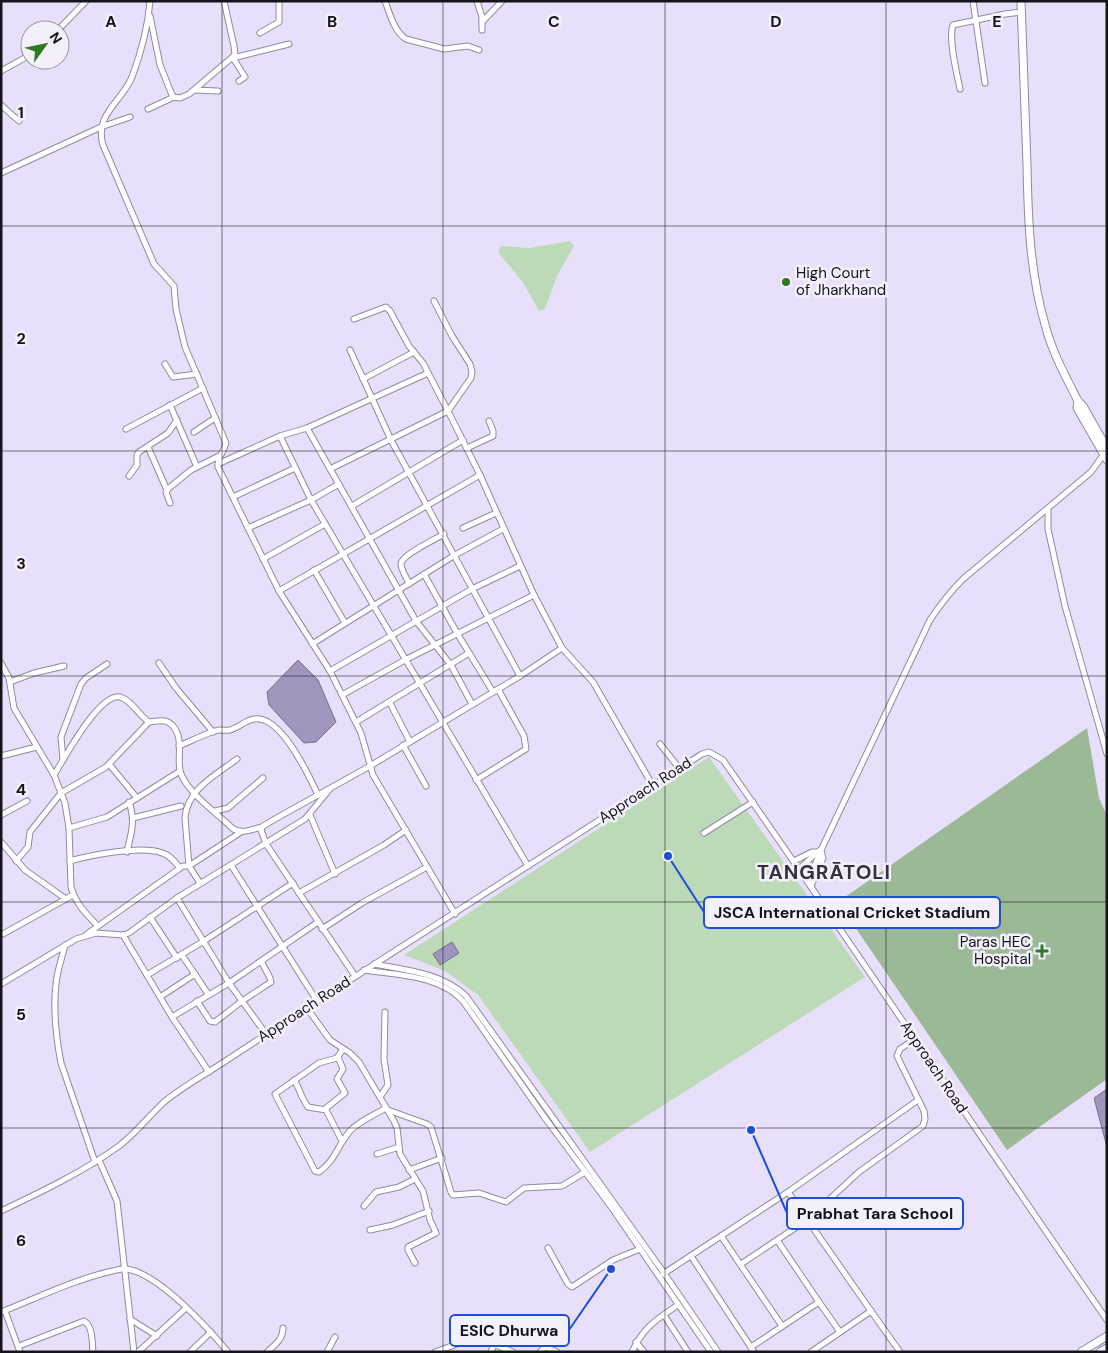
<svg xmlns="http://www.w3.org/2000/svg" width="1108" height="1353" font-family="'DM Sans',sans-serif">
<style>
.green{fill:#bddab8}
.forest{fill:#9bb996}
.water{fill:#a295bd;stroke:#786e8c}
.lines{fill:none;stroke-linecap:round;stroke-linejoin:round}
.street-casing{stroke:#9189a1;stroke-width:7}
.secondary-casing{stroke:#9189a1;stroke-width:9}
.street{stroke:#fff;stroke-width:5}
.secondary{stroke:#fff;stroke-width:7}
.grid{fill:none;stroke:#15131b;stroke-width:1;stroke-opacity:0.55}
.poi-dot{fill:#2c7a22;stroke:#f4f0fb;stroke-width:2}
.labels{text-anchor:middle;stroke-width:5;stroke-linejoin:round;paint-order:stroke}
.poi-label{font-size:15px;fill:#15131b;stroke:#f4f0fb;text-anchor:start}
.street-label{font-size:15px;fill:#15131b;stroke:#f4f0fb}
.district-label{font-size:20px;font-weight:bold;letter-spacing:1px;fill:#373044;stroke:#f4f0fb}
.grid-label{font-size:16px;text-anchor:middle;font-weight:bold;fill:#15131b;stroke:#f4f0fb;stroke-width:5;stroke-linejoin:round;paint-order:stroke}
.leader{fill:none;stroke:#1d4ed8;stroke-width:2}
.callout-dot{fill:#1d4ed8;stroke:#f4f0fb;stroke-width:2}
.callout{fill:#f4f0fb;stroke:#1d4ed8;stroke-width:2}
.callout-label{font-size:16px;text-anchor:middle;font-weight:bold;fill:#15131b}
</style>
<rect width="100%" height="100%" fill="#e8e0fa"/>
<!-- green -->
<g class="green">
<path d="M570,241L574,246L557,276L545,309L539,311L522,281L498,252L501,246L529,248Z"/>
<path d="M709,757L865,977L590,1152L478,995L445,971L404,955Z"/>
</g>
<!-- forest -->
<path class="forest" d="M1087,728L1099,798L1107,816V1079L1007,1150L838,902Z"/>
<!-- water -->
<g class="water">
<path d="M298,660L318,680L336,722L316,742L304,743L269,705L267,692Z"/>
<path d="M452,942L459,953L440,965L433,954Z"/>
<path d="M1107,1089V1147L1094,1098Z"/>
</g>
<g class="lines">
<!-- street casing -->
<g class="street-casing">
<g id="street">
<path d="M150,1C148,26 141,53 132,77C122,102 94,114 103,145L154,264L174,286L176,309L185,347L226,443C224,452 217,457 218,467L279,591L330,671L361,733L373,775L455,914"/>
<path d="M385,1C390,14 394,31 406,39L444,49L468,46L479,50"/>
<path d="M477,1L482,17V30"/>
<path d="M973,1L985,83"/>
<path d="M150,16L160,65L172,95L174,97L180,98L189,94L235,55L234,46L224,1"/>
<path d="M482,22L502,1"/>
<path d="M58,30L86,1"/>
<path d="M260,33L279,22V1"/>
<path d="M1,71L30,55"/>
<path d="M239,81L245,77L233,58L289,44"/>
<path d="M960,89C957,74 948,39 953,25L1005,14L1021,12"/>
<path d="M194,90L218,91"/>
<path d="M1,105L19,121"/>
<path d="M148,109L174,97"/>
<path d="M1,173L101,127L130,117"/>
<path d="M354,319L386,307L390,311L409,346L423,363L448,411L480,475L534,595L562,648L593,682L653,786"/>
<path d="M350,350L391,440L520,676"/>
<path d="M165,364L173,377L197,374"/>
<path d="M363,379L414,352"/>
<path d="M170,405L197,467"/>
<path d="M307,428L416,621L451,665L472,704"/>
<path d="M126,429L203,388"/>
<path d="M194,432L215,418"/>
<path d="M280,436L311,500L528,866"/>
<path d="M148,447L167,490"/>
<path d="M467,448L493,436V431L489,421"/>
<path d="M218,464L280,436L307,428L428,373"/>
<path d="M330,469L448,411L471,378L472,372L470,364L452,336L434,301"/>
<path d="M129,476L137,465V455L139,452L168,433L177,420"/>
<path d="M233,497L295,468"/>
<path d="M170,503L166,492L169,488L191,470L219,456"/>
<path d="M352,506L463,440"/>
<path d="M1048,510V529L1065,606L1107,754"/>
<path d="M248,528L311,500L339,484"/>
<path d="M463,528L496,513"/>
<path d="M263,559L325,524"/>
<path d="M314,570L345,623"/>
<path d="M424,574L457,633L493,692"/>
<path d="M409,584C407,578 401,570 401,564C401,555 436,539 444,534"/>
<path d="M279,591L480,475"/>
<path d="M312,644L455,555L503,529"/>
<path d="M1,663L9,678L14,708L54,775L65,803L69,828L71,887C76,904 86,914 98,926"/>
<path d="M159,663L176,688L213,732"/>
<path d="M330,671L472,589L520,566"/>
<path d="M10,682L34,673L64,666"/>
<path d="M342,695L405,660L534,595"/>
<path d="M390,703L410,742"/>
<path d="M356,722L469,653"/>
<path d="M660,744L679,768"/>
<path d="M403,745L426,786"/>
<path d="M179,746C191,741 202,735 215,731C220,729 225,731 230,730C238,728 246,720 254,719C281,714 309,776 318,795"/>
<path d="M1,756L37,747"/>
<path d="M63,760L61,737L81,684L86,678L107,664"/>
<path d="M109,764L137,798"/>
<path d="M54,775C64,759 99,693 120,697C133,701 138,715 149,722C158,721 166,718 173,726C184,739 177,757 180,771C186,792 217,813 232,828C241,835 252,829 262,827"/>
<path d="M476,780L526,749L524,736L498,689"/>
<path d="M215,811L228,808L263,778"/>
<path d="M1,815L27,801"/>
<path d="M310,815L335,874"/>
<path d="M133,818L181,806"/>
<path d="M69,828L107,817L180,771"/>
<path d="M704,833L753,802"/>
<path d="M1,842L25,870L66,899"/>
<path d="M127,852C131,833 136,822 129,802"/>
<path d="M16,861L28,847L30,832L61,793L106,767L149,722"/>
<path d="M70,861C91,855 142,845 162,853C170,855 175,862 180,868"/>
<path d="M794,861L812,852H818"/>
<path d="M231,865L317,1001"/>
<path d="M189,866L185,818C187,789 216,775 237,759"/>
<path d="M189,866L241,832"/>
<path d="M799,869L820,850"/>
<path d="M808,882L822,848L930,620C940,605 950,592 963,579L1091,472L1104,454"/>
<path d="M811,886L823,858L821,851"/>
<path d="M299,893L384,845L406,830"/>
<path d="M177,898L229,983L266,1034"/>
<path d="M150,917L177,958"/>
<path d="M322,929L362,903L427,867"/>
<path d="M3,934L73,895"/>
<path d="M87,934L183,866H189L200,883"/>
<path d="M123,935L172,1017L209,1072"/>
<path d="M65,945C62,958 57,971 56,984C53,1010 56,1037 61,1063L95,1162"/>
<path d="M182,955L208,994"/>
<path d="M374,964C406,970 442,973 466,996L664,1273L718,1352"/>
<path d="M364,970C397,975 439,975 463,1001L545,1118L612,1208L711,1352"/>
<path d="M147,975L204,941L293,883"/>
<path d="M355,976L266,844L261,830L263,826L275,819L370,766L520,676L562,648"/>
<path d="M1,984L76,939L96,933L123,935L129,933L177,898L305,819L329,790"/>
<path d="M160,997L195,974"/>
<path d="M197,1001L210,1021L215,1022L242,1001L271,982L270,978L261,961"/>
<path d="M307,1008L330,1040L350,1053L359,1062L394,1121L397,1128L400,1154L423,1191L430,1220L436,1233L408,1247V1250L415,1263"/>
<path d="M172,1017L229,983L318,922"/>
<path d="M343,1049L337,1058L319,1063L275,1094L315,1171L319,1172C336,1160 337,1146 350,1131C359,1121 374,1115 386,1108"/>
<path d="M294,1080C300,1089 301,1098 308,1107L326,1110L342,1141"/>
<path d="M380,1097L388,1085L384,1059L385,1012"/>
<path d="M325,1109L345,1093L337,1079L343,1069L338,1057"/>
<path d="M388,1110L427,1124L431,1127L451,1192L453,1195L479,1193L506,1202L524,1188L562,1186L585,1172"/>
<path d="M377,1154L399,1147"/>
<path d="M99,1160L117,1201L134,1352"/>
<path d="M409,1170L442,1158"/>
<path d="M788,1192L918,1100"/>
<path d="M364,1206L376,1192L399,1187L415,1179"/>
<path d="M1,1211C41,1192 83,1172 119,1146C136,1133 149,1116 164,1102C182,1087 204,1075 224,1062C382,958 543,857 702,754L709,752L723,760C853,945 978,1134 1107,1320"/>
<path d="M370,1230L393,1225L429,1211"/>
<path d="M721,1236L782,1326"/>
<path d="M777,1240L819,1302"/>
<path d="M548,1248L568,1284L572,1287L613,1260L640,1249"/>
<path d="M691,1256L754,1352"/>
<path d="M741,1264L807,1220L859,1172L923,1126L925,1119L924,1111L897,1056L900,1049L915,1039"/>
<path d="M663,1274L788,1192L871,1311L811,1352"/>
<path d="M5,1311L20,1352"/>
<path d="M871,1311L900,1352"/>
<path d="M1,1312C37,1298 71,1281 108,1272C114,1271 121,1268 127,1269C159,1274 207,1327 228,1352"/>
<path d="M664,1315L688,1352"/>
<path d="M130,1319L157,1336"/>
<path d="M636,1342L644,1352"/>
<path d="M19,1346L84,1321C93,1326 92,1342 93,1352"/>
<path d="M751,1347L819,1302L840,1332"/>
<path d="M138,1352L186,1308"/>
<path d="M190,1352L211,1332"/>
<path d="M267,1352C275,1345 283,1339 283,1328"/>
<path d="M327,1352L335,1337"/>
<path d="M435,1352L476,1337L513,1352"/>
<path d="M491,1352L494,1344"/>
<path d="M540,1352L545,1347L557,1352"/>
<path d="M632,1352C644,1326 656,1320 678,1305"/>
</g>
</g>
<!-- secondary casing -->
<g class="secondary-casing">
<g id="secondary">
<path d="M1021,1C1023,56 1025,111 1027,165C1028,220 1030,275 1046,328C1053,354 1066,377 1078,401L1083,406L1107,448"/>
<path d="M1078,401L1077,408L1107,460"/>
<path d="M1081,1352L1107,1336"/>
<path d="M1100,1352L1107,1348"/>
</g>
</g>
<!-- street -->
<use href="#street" class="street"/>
<!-- secondary -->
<use href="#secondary" class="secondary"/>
</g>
<!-- grid -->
<path class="grid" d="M222,1V1352M443,1V1352M665,1V1352M886,1V1352M1,226H1107M1,451H1107M1,676H1107M1,902H1107M1,1128H1107"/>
<!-- markers -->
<g class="poi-dot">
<circle cx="786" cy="282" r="5"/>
<path d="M1039.5 943.5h5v5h5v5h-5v5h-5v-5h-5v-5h5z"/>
</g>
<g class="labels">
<!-- poi labels -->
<g class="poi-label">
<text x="796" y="278">High Court<tspan x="796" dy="17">of Jharkhand</tspan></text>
<text x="1031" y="947" text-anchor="end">Paras HEC<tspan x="1031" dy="17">Hospital</tspan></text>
</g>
<!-- street labels -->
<g class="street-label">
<text transform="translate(645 790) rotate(-33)" y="5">Approach Road</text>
<text transform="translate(304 1009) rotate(-33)" y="5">Approach Road</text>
<text transform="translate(934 1067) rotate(56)" y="5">Approach Road</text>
</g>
<!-- district labels -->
<g class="district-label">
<text x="824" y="879">TANGRĀTOLI</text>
</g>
</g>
<g class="grid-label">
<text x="111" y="27">A</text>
<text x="332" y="27">B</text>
<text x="554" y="27">C</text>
<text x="776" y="27">D</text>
<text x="997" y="27">E</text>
<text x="21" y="118">1</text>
<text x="21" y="344">2</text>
<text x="21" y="569">3</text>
<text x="21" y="795">4</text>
<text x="21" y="1020">5</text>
<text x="21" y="1246">6</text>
</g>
<!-- callouts -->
<path class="leader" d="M668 856L704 912M751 1130L787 1213M611 1269L569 1330"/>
<g class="callout-dot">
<circle cx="668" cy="856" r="5"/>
<circle cx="751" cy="1130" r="5"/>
<circle cx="611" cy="1269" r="5"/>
</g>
<g class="callout">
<rect x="704" y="897" width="296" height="31" rx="5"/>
<rect x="787" y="1198" width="176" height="31" rx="5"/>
<rect x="450" y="1315" width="119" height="31" rx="5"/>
</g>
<g class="callout-label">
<text x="852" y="918">JSCA International Cricket Stadium</text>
<text x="875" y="1219">Prabhat Tara School</text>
<text x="509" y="1336">ESIC Dhurwa</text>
</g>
<!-- border -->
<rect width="1108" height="1353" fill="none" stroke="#15131b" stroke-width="5"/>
<!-- north arrow -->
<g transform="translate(45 45) rotate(57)"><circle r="24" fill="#f4f0fb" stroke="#9b98a1"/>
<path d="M0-4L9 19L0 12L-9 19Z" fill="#2c7a22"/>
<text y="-8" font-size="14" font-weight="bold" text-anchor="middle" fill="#15131b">N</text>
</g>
</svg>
